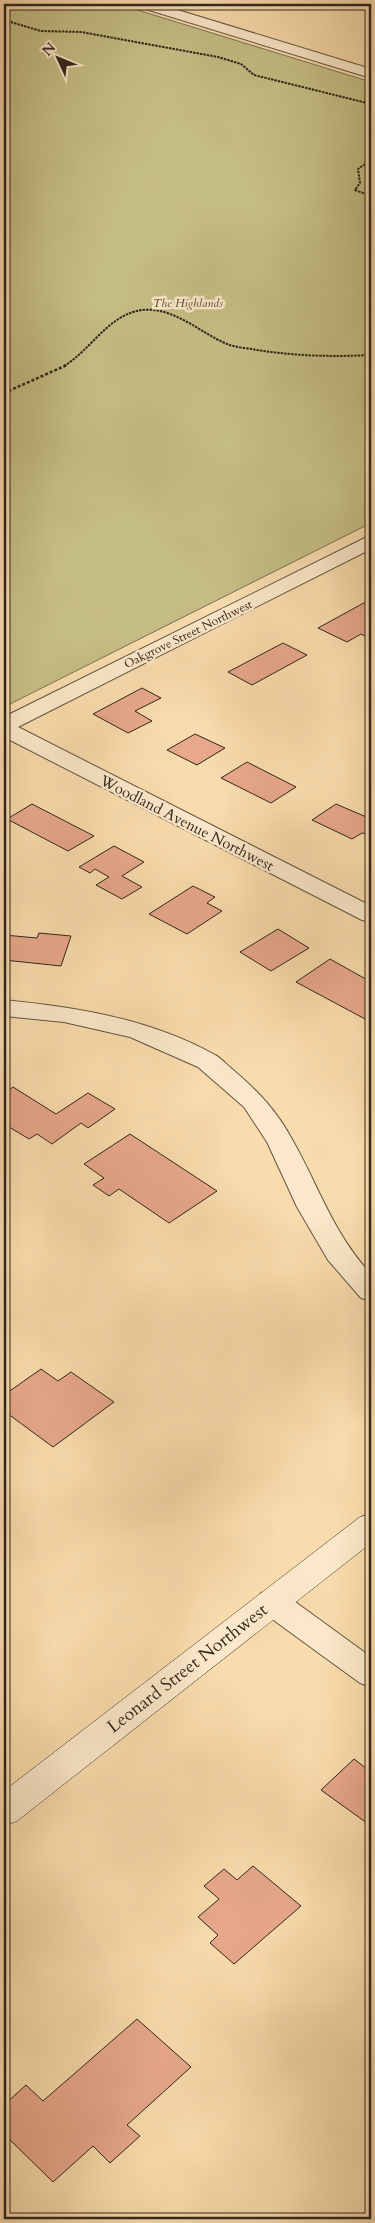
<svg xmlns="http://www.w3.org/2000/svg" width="375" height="2223" font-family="Cardo,serif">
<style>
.green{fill:#c5be85;stroke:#7a7250}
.building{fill:#e8a88c;stroke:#30261b}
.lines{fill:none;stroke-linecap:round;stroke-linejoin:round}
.minor-casing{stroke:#625440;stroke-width:2}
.secondary-casing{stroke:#30261b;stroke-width:1}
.path-far1{stroke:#30261b;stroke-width:2;stroke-dasharray:2.5 1;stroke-linecap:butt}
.path{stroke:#30261b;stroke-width:2.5;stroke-dasharray:3 2;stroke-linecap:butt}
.minor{fill:#fbe8ca;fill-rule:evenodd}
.secondary{fill:#fbe8ca;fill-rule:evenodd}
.labels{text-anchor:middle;stroke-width:5;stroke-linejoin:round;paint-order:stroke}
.far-park-label{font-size:12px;font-style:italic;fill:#554c36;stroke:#fbe8ca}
.far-street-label{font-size:12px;fill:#30261b;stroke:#fbe8ca}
.street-label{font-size:15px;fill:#30261b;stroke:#fbe8ca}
.near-street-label{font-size:18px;fill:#30261b;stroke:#fbe8ca}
</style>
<rect width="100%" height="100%" fill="#f9dcad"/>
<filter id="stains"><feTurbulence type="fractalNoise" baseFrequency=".004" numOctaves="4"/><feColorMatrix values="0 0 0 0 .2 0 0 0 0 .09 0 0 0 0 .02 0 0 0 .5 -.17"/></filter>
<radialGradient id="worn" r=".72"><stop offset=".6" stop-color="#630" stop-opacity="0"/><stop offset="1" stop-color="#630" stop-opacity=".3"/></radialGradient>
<!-- green -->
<path class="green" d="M4,4H118L371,82V523L4,707Z"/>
<!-- building -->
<g class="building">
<path d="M371,599V639L361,634L347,642L318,628Z"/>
<path d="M283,643L307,655L252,685L228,672Z"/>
<path d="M142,688L161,698L135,711L152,721L128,733L93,714Z"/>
<path d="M195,734L225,748L197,765L167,750Z"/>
<path d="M247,762L296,787L271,803L221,778Z"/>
<path d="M32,804L94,836L68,851L7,819Z"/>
<path d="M336,804L371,819V835L362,833L352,839L312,820Z"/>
<path d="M114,846L144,862L122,876L142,887L122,899L96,885L109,877L95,869L90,873L79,867Z"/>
<path d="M193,886L215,897L207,903L222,911L187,934L149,914Z"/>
<path d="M278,929L309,948L271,971L240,952Z"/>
<path d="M39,933L71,936L61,966L4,960V935L37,938Z"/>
<path d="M330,959L371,982V1014L365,1019L296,982Z"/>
<path d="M13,1087L56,1114L88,1093L115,1109L88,1128L81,1123L52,1144L37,1134L29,1139L4,1124V1094Z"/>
<path d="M130,1134L217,1191L169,1223L119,1189L109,1196L93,1185L104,1178L84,1164Z"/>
<path d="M41,1369L58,1381L71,1372L114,1402L53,1447L4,1411V1395Z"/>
<path d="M354,1759L371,1772V1826L321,1790Z"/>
<path d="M253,1866L301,1906L234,1964L210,1943L218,1935L198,1917L219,1899L204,1886L224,1869L237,1880Z"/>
<path d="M137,2019L191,2067L127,2125L140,2136L110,2163L93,2146L53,2182L4,2134V2105L26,2085L43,2101Z"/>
</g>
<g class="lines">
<!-- minor casing -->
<g class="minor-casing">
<g id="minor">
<path d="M137,4H158L371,69V78L139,7Z"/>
<path d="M371,535V549L18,727L371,906V922L362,920L4,737V717Z"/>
<path d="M4,1000C76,1007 151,1019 215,1055C221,1058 227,1065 232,1069C258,1091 277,1111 293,1141C319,1187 334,1235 371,1274V1301L361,1298L328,1260L297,1207L267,1142L244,1107L198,1067L130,1037L64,1022L4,1016Z"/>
<path d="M272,1590L283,1593L371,1657V1687L360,1683L261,1611L256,1602L261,1593Z"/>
</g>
</g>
<!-- secondary casing -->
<g class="secondary-casing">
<path id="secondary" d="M371,1514V1543L17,1821L4,1826V1791L360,1517Z"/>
</g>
<!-- path-far1 -->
<g class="path-far1">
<path d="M4,20L41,31L81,32L218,57L241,64L254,75L371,104"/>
<path d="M371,160L358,169L360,183L355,190L371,196"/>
<path d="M64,366C89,351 105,321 133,312C168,301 198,332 227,344C237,348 248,348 257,350C295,356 333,357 371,355"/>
</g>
<!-- path -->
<path class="path" d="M4,393L67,365"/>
<!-- minor -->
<use href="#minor" class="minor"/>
<!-- secondary -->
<use href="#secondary" class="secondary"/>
</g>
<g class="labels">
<!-- far-park labels -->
<g class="far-park-label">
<text x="188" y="307">The Highlands</text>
</g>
<!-- far-street labels -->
<g class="far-street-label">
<text transform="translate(188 634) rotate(-26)" y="4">Oakgrove Street Northwest</text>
</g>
<!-- street labels -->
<g class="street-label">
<text transform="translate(187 823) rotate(27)" y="5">Woodland Avenue Northwest</text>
</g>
<!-- near-street labels -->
<g class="near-street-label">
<text transform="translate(187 1668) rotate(-38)" y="6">Leonard Street Northwest</text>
</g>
</g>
<!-- margin -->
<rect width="375" height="2223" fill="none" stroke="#f9dcad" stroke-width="20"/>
<rect x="5" y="5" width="365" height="2213" fill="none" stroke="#30261b" stroke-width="2.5"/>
<rect x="10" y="10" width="355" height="2203" fill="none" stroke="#30261b"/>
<!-- north arrow -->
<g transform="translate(58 58) rotate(314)" stroke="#fbe8ca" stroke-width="4" paint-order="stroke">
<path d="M0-4L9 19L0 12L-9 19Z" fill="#30261b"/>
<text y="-8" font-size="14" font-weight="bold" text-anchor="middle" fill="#30261b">N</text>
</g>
<rect width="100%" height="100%" filter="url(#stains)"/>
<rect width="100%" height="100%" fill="url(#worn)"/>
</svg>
